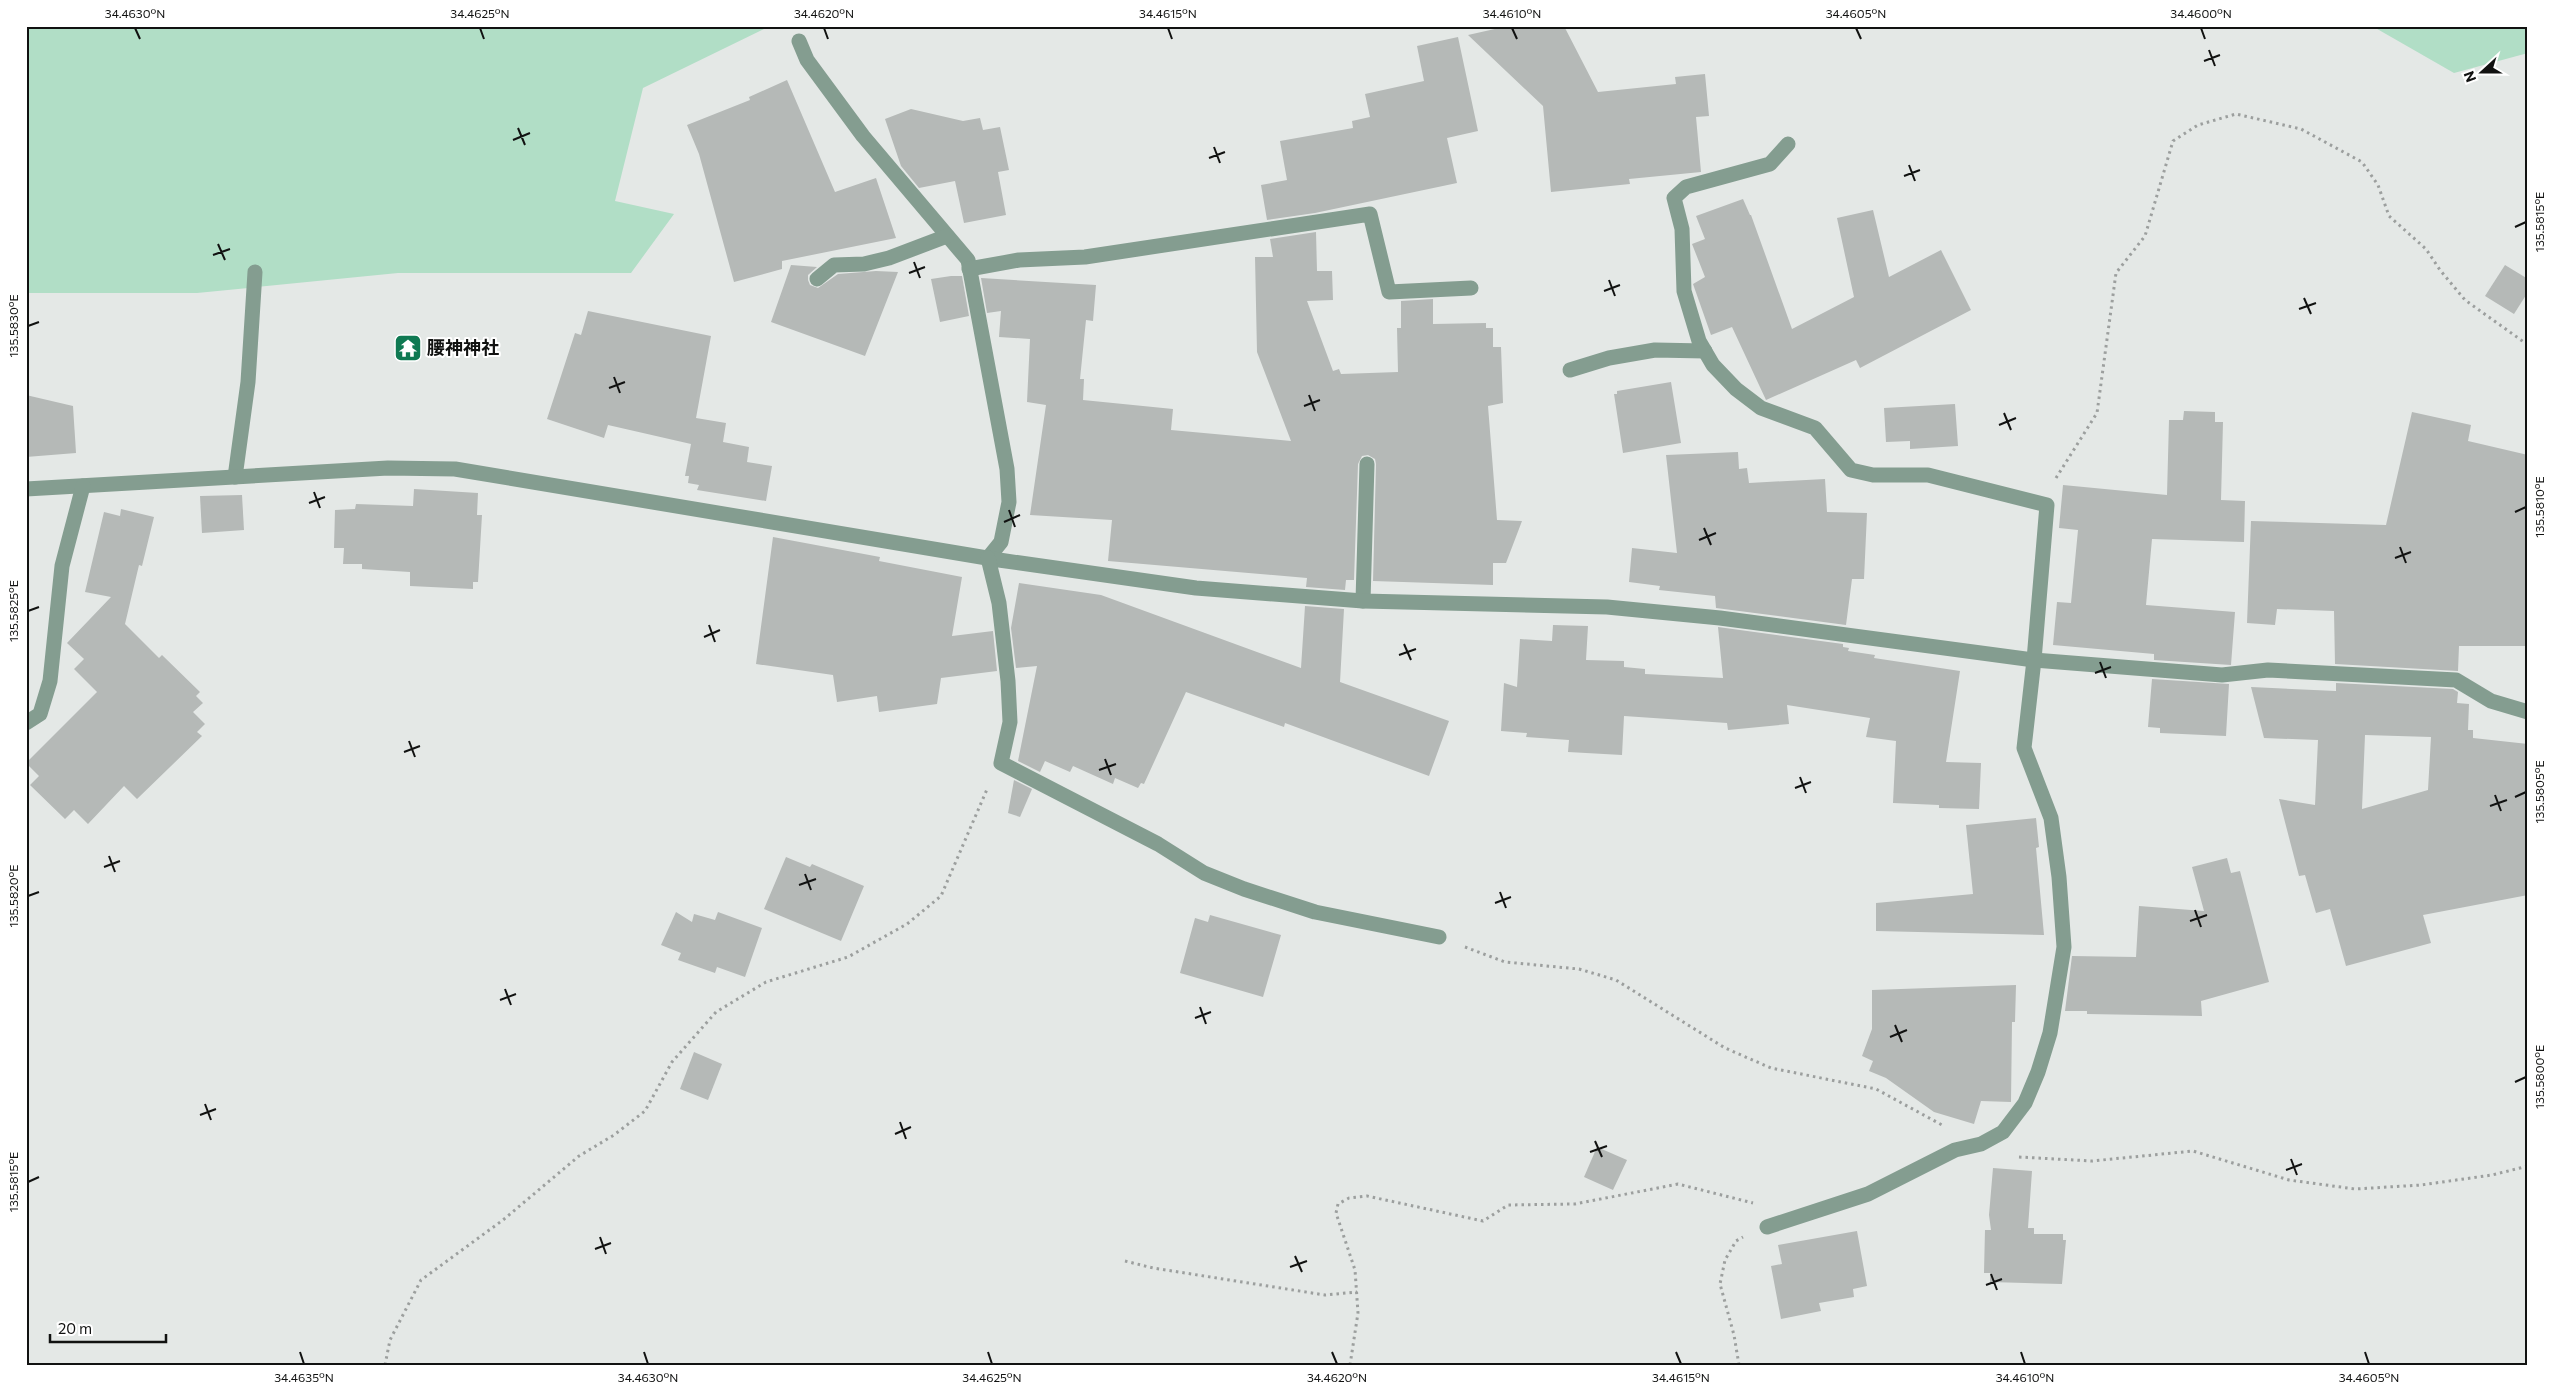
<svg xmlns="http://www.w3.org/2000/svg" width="2554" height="1391" font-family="Commissioner,'Noto Sans JP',sans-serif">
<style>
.green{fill:#b1dec6}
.building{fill:#b5b9b7;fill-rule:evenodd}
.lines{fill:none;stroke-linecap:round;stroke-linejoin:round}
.path{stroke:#9c9f9e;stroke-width:3;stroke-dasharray:2.5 4;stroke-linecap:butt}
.lane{stroke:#849d90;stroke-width:15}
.street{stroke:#849d90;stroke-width:15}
.ticks{fill:none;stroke:#111211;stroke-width:2}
.labels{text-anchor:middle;stroke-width:4;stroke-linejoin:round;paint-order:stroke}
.poi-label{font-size:18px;font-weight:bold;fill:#111211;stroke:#fff;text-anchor:start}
.neatline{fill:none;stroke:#111211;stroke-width:2}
.ticks-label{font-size:12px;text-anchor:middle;fill:#111211}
</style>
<rect width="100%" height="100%" fill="#e4e8e6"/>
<!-- green -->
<g class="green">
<path d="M26,26H770L643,88L615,201L674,214L631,273H398L197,293H26Z"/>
<path d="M2372,26H2528V53L2454,73Z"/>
</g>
<!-- building -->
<g class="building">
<path d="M1508,26H1564L1598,92L1676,84L1675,77L1705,74L1709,116L1696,117L1701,172L1629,179L1630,184L1551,192L1543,106L1468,35Z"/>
<path d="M1458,37L1478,131L1447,138L1457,183L1315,213L1267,220L1261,185L1287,180L1280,141L1353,128L1352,121L1370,117L1365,94L1424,81L1417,46Z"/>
<path d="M787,80L835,192L876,178L896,238L782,261V269L734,282L699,154L687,125L750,100L749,97Z"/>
<path d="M911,109L963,121L980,118L983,130L1000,127L1009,170L998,172L1006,215L964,223L955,181L919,188L901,166L885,119Z"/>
<path d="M1743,199L1750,215H1751L1792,329L1854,297L1837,218L1873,210L1889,277L1941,250L1971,310L1860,368L1856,360L1766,400L1732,327L1711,335L1693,284L1705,277L1692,244L1705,239L1696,216Z"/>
<path d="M1316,232L1317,271H1332L1333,300L1307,301L1333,371L1339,369L1341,374L1398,372L1397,328H1401V301L1433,299V324L1486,323V328H1493V347H1501L1503,403L1488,406L1497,520L1522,521L1506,563H1493V585L1373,581L1376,464L1375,459L1368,455L1362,456L1358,464L1354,580H1346L1345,590L1306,587L1307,578L1108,561L1112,520L1030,515L1046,405L1027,402L1030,339L999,337L1001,311L987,313L981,278L1096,285L1093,321L1086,320L1080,379H1084L1083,400L1173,409L1171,430L1291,441L1257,352L1255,257H1273L1270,239Z"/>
<path d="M791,265L817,267L808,275V280L810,285L818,288L838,274L876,271L898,272L865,356L771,322Z"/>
<path d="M2505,265L2528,279V292L2514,314L2485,296Z"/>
<path d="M951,276H962L969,316L940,322L931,279Z"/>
<path d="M588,311L711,336L696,418L726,423L723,442L749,447L747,462L772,466L766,501L697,490L699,485L688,483L689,476H685L694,428L691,444L608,425L604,438L547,419L575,333L581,335Z"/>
<path d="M1671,382L1681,443L1623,453L1614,394H1617V391Z"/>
<path d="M26,395L73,406L76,453L26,457Z"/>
<path d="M1955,404L1958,446L1910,449V441L1886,442L1884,408Z"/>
<path d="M2184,411L2215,412V422H2223L2221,500L2245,501L2244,542L2152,539L2146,605L2235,612L2231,665L2154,660V654L2053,645L2057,602L2071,603L2078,530L2059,528L2063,485L2167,495L2169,420H2183Z"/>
<path d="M2412,412L2471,425L2468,441L2528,455V646H2459L2458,671L2335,664L2334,611L2277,609L2275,625L2247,623L2251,521L2386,525Z"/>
<path d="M1738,452L1739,469L1747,468L1749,483L1825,479L1827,512L1867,513L1864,579H1852L1846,625L1716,608L1715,596L1659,590L1660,586L1629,582L1632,548L1677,553L1666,455Z"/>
<path d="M414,489L478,493L477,515H482L478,582H473V589L410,586V572L362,569V564H343L344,548H334L335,510L355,509L356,504L413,506Z"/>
<path d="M242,495L244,530L202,533L200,496Z"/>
<path d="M121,509L154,517L142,566L139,565L125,624L159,658L162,655L200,692L196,696L203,703L193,712L205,724L197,732L202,736L137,799L124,786L88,824L74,810L65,819L30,785L39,776L26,763L97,692L74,669L84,659L67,643L111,597L85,592L104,512L120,516Z"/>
<path d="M773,537L880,557L879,561L962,577L952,636L993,631L997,671L941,678L937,704L879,712L877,696L837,702L833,675L756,664Z"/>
<path d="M1019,583L1101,595L1301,668L1305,606L1344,609L1340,682L1449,721L1429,776L1285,723L1284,727L1186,692L1144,784L1141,783L1138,788L1115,778L1113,784L1073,766L1070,772L1045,761L1040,772L1018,761L1037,666L1016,668L1011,628Z"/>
<path d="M1553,625L1588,626L1586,660L1624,661V667L1645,669V674L1723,678L1718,627L1843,644V647L1849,648L1848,651L1875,655L1874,658L1960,671L1946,762L1981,763L1979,809L1939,808V805L1893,803L1896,741L1866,737L1870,718L1787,705L1789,724L1728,730L1727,723L1624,716L1622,755L1568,752L1569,740L1526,737L1527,733L1501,731L1504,683L1517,687L1520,639L1552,641Z"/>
<path d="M2152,679L2229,684L2226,736L2160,733V728L2148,727Z"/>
<path d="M2336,683L2453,689L2458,692L2457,703L2469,704L2468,730H2473V738L2528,744V895L2423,915L2431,943L2346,966L2330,909L2316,913L2305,875L2299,876L2279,799L2315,805L2318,740L2264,738L2251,687L2336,691ZM2365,735L2431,737L2428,790L2362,809Z"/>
<path d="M1014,780L1032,789L1020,817L1008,813Z"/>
<path d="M2036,818L2039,847L2036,848L2044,935L1876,931V903L1973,894L1966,825Z"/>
<path d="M786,857L810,867L812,864L864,886L841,941L764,909Z"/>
<path d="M2227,858L2231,873L2240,871L2269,982L2201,1001L2202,1016L2087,1014V1011H2065L2072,956L2136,957L2139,906L2204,911L2192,867Z"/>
<path d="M676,912L692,922L694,914L715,920L718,912L762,928L745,977L717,967L715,973L678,960L681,953L661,945Z"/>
<path d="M1210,915L1281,935L1263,997L1180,973L1195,918L1208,922Z"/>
<path d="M2016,985L2015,1022H2012L2011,1102L1981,1101L1974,1124L1934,1112L1886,1078L1869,1071L1873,1061L1862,1056L1872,1029V990Z"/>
<path d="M694,1052L722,1064L708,1100L680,1089Z"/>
<path d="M1597,1147L1627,1160L1613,1190L1584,1177Z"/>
<path d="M1993,1168L2032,1171L2028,1228H2034V1234H2063V1240H2066L2062,1284L1990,1282V1273H1984L1985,1230H1991L1989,1215Z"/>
<path d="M1857,1231L1867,1286L1853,1289L1854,1297L1819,1303L1821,1311L1781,1319L1771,1266L1782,1264L1778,1245Z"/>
</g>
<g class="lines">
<!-- path -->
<g class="path">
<path d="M2056,478L2097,413L2116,273L2145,236L2173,141L2198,125L2236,114L2301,129L2362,162L2378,185L2389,216L2426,249L2440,270L2465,300L2528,345"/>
<path d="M1465,947L1505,962L1579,969L1616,980L1725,1048L1771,1068L1876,1089L1942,1125"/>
<path d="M2019,1157L2092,1161L2193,1151L2289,1180L2355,1189L2421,1185L2492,1175L2528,1166"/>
<path d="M1125,1261L1153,1268L1325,1295L1357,1292"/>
<path d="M385,1365L390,1340L421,1280L503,1220L579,1156L614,1135L645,1111L672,1062L716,1012L766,982L848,957L907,924L941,896L988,787"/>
<path d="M1350,1365L1358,1313L1355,1270L1336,1213L1338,1204L1349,1198L1367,1196L1483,1221L1508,1205L1575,1204L1678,1184L1753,1203"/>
<path d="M1739,1365L1734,1335L1720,1284L1725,1260L1736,1241L1743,1237"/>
</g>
<!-- lane -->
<path class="lane" d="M1363,601L1367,464"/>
<!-- street -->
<g class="street">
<path d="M799,41L807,60L863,136L968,260L1007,469L1009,502L1001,542L988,558"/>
<path d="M969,269L1019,260L1085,257L1370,214L1389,292L1471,288"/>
<path d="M817,279L834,265L864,264L889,258L947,236"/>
<path d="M1570,370L1609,358L1655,350L1705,351"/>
<path d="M235,477L248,382L255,272"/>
<path d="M26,489L388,468L455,469L999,560L1196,588L1363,601L1607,607L1720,618L2034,660L2222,675L2268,670L2456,680L2491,701L2528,712"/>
<path d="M988,558L999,603L1008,681L1010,722L1001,763L1158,844L1204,873L1244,889L1315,912L1439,937"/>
<path d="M26,723L40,714L50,681L62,566L83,486"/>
<path d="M1767,1227L1868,1194L1955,1150L1981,1144L2003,1132L2025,1103L2038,1072L2050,1033L2064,947L2059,877L2051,818L2024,748L2034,660L2047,505L1928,475H1873L1851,470L1815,428L1761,408L1736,389L1713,365L1699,341L1684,291L1682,229L1674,198L1686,187L1770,164L1788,144"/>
</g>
</g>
<!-- ticks -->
<path class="ticks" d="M135,28L140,39M480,28L484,39M824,28L828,39M1168,28L1172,39M1512,28L1517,39M1856,28L1861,39M2201,28L2205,39M2209,50L2215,66M2204,61L2220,55M518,128L525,145M513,140L530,133M1214,147L1220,163M1209,158L1225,152M1909,165L1915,181M1904,176L1920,170M2515,227L2526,222M218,244L225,260M213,255L230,249M914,262L920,278M909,273L925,267M1609,280L1615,296M1604,291L1620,285M2304,298L2311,314M2299,309L2316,303M28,326L39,322M614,377L620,393M609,388L625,382M1309,395L1315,411M1304,406L1320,400M2004,413L2011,430M1999,425L2016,418M314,492L320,508M309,503L325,497M1009,510L1015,527M2515,512L2526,507M1004,522L1020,515M1704,528L1711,545M1699,540L1716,533M2400,547L2406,563M2395,558L2411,552M28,611L39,607M709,625L715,642M704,637L720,630M1404,644L1411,660M1399,655L1416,649M2100,662L2106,678M2095,673L2111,667M409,741L415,757M404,752L420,746M1105,759L1111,775M1099,770L1116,764M1800,777L1806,793M1795,788L1811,782M2495,795L2501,811M2515,797L2526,792M2490,806L2507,800M109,856L115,872M104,867L120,861M805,874L811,890M799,885L816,879M1500,892L1506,908M28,896L39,892M1495,903L1511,897M2195,910L2201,927M2190,921L2207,915M505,989L511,1005M500,1000L516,994M1200,1007L1206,1024M1195,1018L1211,1012M1895,1025L1902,1042M1890,1037L1907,1030M2515,1082L2526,1077M205,1104L211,1120M200,1115L216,1109M900,1122L906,1139M895,1134L911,1127M1595,1141L1602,1157M1590,1152L1607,1146M2291,1159L2297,1175M2286,1170L2302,1164M28,1182L39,1177M600,1237L606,1254M595,1249L611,1243M1295,1256L1302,1272M1290,1267L1307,1261M1991,1274L1997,1290M1986,1285L2002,1279M300,1352L304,1364M644,1352L648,1364M988,1352L992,1364M1332,1352L1337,1364M1676,1352L1681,1364M2021,1352L2025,1364M2365,1352L2369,1364"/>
<!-- icons -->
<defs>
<g id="temple-square" transform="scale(1.4375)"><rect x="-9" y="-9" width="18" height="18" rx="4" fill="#0f7952" stroke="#fff"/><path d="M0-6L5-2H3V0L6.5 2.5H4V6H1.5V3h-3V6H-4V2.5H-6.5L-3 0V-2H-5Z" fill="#fff"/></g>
</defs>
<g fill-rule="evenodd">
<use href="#temple-square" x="408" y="348"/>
</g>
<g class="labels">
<!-- poi labels -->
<g class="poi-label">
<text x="427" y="354">腰神神社</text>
</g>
</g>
<!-- border -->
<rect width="2554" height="1391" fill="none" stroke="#ffffff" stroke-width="55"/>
<!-- north arrow -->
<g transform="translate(2482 72) rotate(249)" stroke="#ffffff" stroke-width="4" paint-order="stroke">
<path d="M0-4L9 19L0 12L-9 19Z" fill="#111211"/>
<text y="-8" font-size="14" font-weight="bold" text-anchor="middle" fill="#111211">N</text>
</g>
<!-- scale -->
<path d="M50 1334v8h116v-8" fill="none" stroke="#111211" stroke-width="2.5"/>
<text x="58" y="1334" font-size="15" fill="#111211" stroke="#ffffff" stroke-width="4" paint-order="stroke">20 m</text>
<rect x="28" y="28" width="2498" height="1336" class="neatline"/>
<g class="ticks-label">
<text x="135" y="18">34.4630°N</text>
<text x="480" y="18">34.4625°N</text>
<text x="824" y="18">34.4620°N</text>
<text x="1168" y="18">34.4615°N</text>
<text x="1512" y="18">34.4610°N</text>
<text x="1856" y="18">34.4605°N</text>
<text x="2201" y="18">34.4600°N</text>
<text transform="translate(2540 222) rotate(-90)" y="4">135.5815°E</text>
<text transform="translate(14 326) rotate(-90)" y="4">135.5830°E</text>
<text transform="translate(2540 507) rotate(-90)" y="4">135.5810°E</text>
<text transform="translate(14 611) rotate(-90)" y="4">135.5825°E</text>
<text transform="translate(2540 792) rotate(-90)" y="4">135.5805°E</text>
<text transform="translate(14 896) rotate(-90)" y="4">135.5820°E</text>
<text transform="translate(2540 1077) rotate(-90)" y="4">135.5800°E</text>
<text transform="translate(14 1182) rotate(-90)" y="4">135.5815°E</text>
<text x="304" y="1382">34.4635°N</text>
<text x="648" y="1382">34.4630°N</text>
<text x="992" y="1382">34.4625°N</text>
<text x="1337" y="1382">34.4620°N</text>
<text x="1681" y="1382">34.4615°N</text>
<text x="2025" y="1382">34.4610°N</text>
<text x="2369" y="1382">34.4605°N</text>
</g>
</svg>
